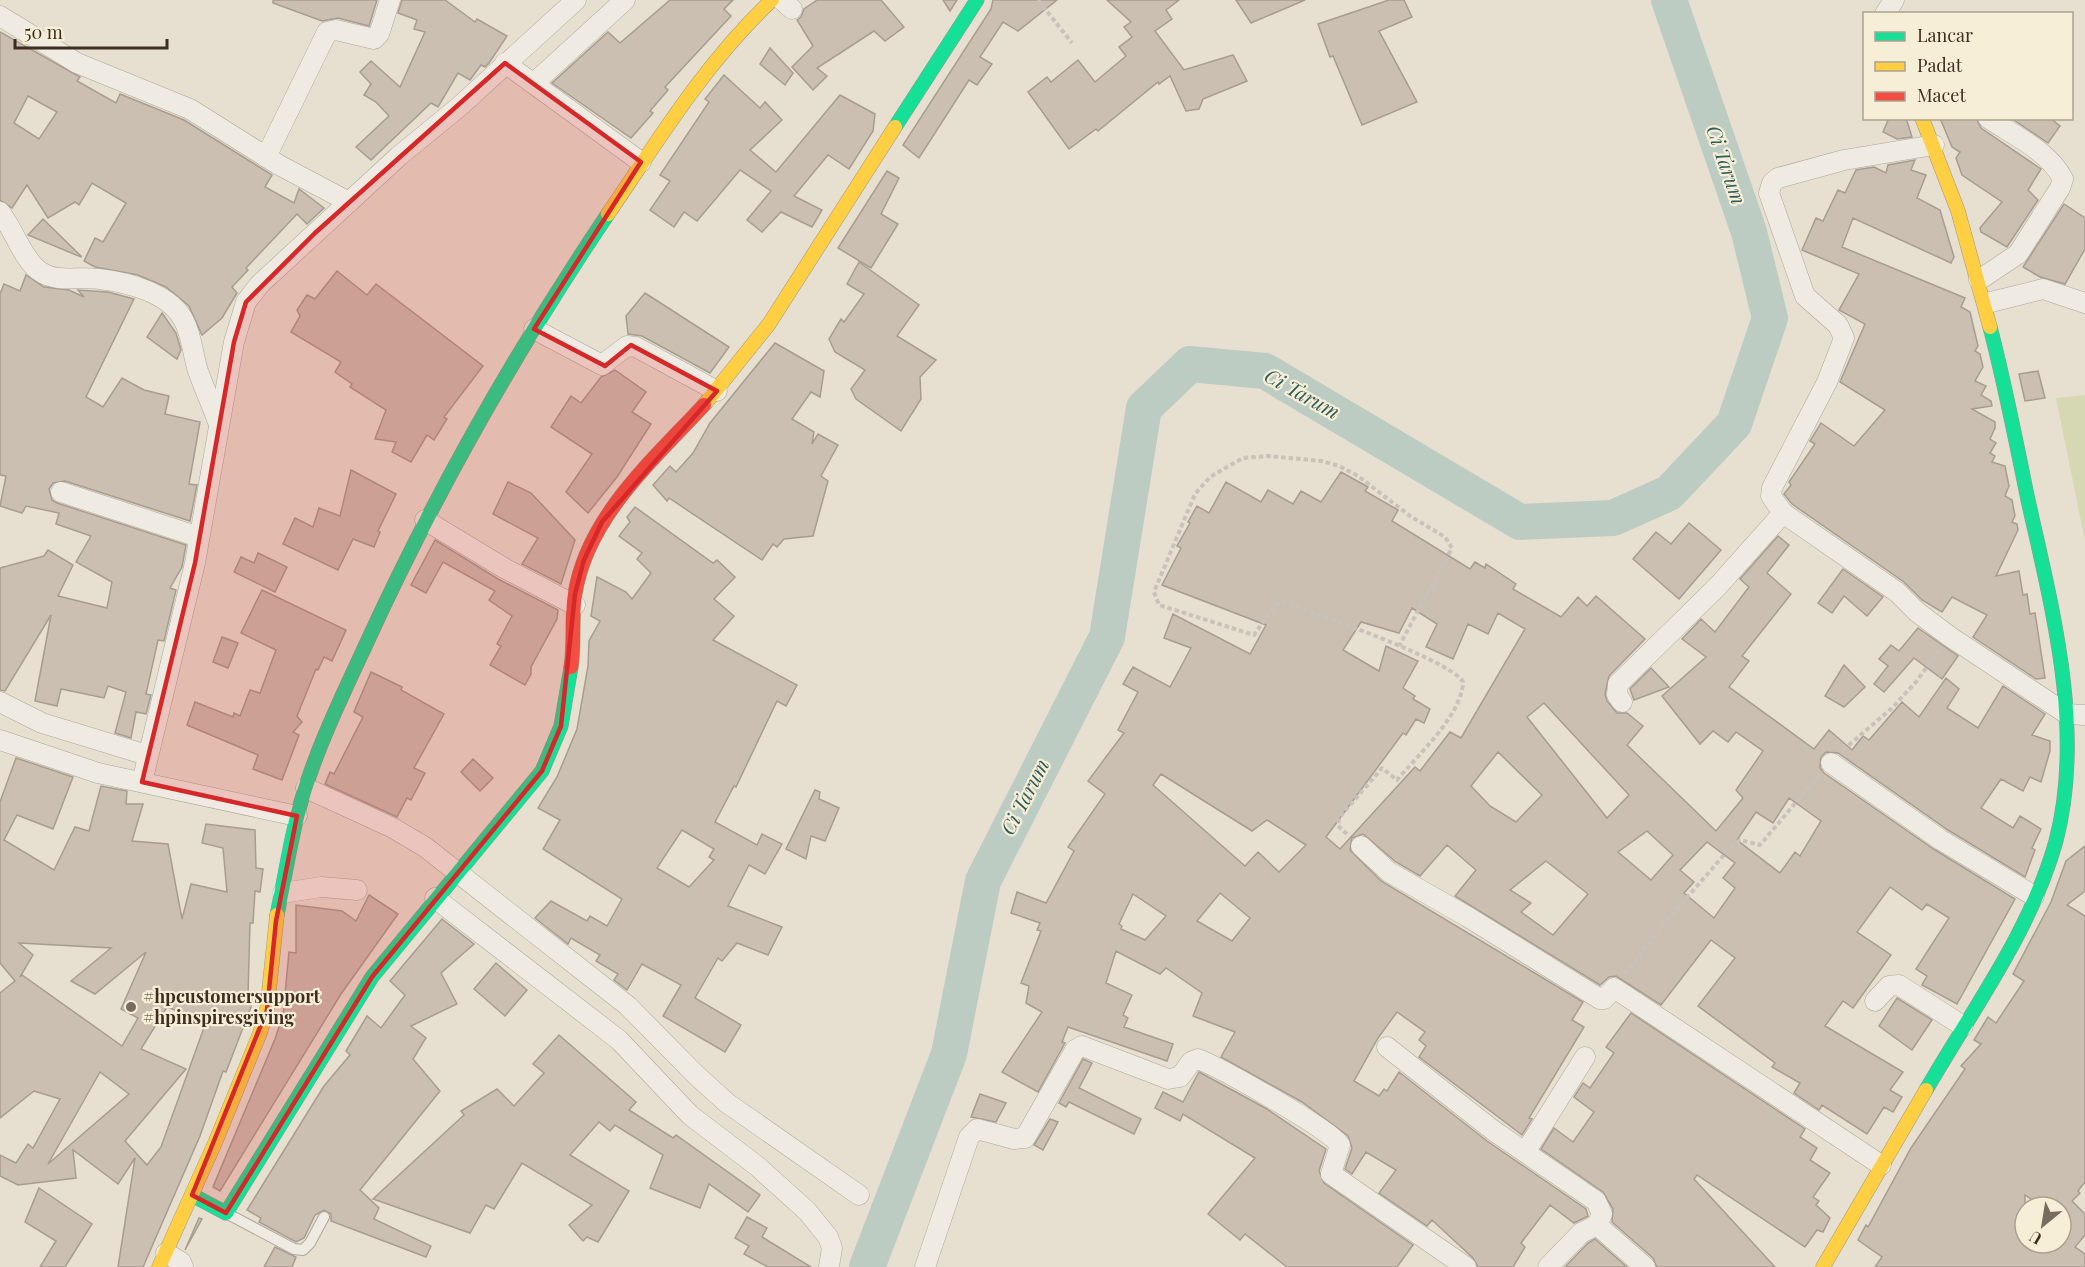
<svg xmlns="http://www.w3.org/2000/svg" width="2085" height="1267" font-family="'Playfair Display',serif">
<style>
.green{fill:#d6d7b3}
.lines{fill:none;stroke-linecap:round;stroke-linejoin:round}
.river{stroke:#bcccc2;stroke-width:36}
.building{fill:#cbbfb2;stroke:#a89c90;stroke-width:1.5;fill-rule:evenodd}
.lane-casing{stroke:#ada599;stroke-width:12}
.street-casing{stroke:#ada599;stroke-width:21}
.fast-casing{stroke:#9c958a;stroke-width:15}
.slow-casing{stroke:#9c958a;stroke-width:15}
.jam-casing{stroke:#9c958a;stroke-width:15}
.path{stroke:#c8c2b9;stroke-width:4;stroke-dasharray:4.5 3;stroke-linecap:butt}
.lane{stroke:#efebe3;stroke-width:10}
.street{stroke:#efebe3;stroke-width:20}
.fast{stroke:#16e098;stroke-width:14}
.slow{stroke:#ffcf43;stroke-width:14}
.jam{stroke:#f24e42;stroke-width:14}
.marked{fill:#d62828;fill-opacity:0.2;stroke:#d62828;stroke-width:4.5;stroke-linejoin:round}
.poi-dot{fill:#786c5e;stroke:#f7eed8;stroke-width:2}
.labels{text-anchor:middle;stroke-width:4.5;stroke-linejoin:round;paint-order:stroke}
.poi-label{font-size:18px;font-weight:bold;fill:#3d2e20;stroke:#f7eed8;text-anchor:start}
.water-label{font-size:20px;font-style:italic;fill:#2f5d5a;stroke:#f7eed8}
</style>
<rect width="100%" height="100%" fill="#e7e0d1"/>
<!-- green -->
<path class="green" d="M2085,395V541L2056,398Z"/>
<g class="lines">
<!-- river -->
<path class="river" d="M867,1267L949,1054L983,881L1107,637L1144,408L1190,364L1265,371L1520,522L1613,518L1669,493L1734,424L1770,318L1749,232L1669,0"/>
</g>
<!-- building -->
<g class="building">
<path d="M273,0H377L369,26L338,18L322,21L273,3Z"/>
<path d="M402,0H445L475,22L477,19L507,36L489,63L485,67L481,65L470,80L458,73L438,107L431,103L371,160L356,147L389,116L376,102L364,95L371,84L360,72L371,61L400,87L425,32L414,29L417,20L398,13Z"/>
<path d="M670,0H733L724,9L731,16L665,87L668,90L650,111L653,113L631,138L552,83L608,32L620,43Z"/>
<path d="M817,0H881L904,27L885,41L874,31L817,68L827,76L813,90L792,67L813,46L797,20L801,17L804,9Z"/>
<path d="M943,0H957L950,11Z"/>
<path d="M993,0H1057L1018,31L1003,22L980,57L992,64L977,85L969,80L919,158L903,145L991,9Z"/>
<path d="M1107,0H1179L1166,10L1172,19L1155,31L1184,70L1233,55L1247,81L1203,99L1199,109L1186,111L1170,76L1159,84L1158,82L1098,131L1096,129L1069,149L1028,92L1047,77L1051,82L1078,60L1095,82L1126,56L1119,47L1132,37L1124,27L1131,22Z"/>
<path d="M1236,0H1305L1251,23Z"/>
<path d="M1389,0H1404L1412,17L1379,31L1417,102L1362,125L1333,56L1330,57L1318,24Z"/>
<path d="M0,32L80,77L77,81L116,103L120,94L184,120L272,175L265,187L294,203L299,189L324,208L307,224L297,214L246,268L248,270L232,287L237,293L222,318L202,335L189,306L166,287L138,275L95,267L84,261L95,238L103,242L126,203L92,183L79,205L75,202L48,218L27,185L12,208L0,200ZM28,96L57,112L39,139L14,123Z"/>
<path d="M770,48L793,73L785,85L760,64Z"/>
<path d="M724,75L760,108L765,102L782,120L750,150L776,172L840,95L875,114L873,131L849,169L828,155L794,196L822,210L812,227L781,212L762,232L747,220L771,191L740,170L697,221L684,212L674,227L650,210L670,181L660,175L709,102L705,99Z"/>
<path d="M1889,118H1906L1912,137L1897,139L1883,132Z"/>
<path d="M1940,118H1976L1981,128L2041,169L2028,190L2038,200L2007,247L1981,232L1980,228L2002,202L1962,175L1956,158L1960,152L1952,147Z"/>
<path d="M2011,118H2050L2060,126L2048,143Z"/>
<path d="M1915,160L1911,170L1926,175L1917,198L1940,210L1954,257L1951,263L1853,218L1842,247L1965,298L1961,307L1970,312L1978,346L1975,351L1980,354L1983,367L1975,381L1986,386L1981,395L1991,401L1992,406L1972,409L1995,422V428L1990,439L1996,443L1990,453L1995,456L1992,462L2005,466L2009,486L2005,496L2012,500L2015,516L2012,522L2017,524L2018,530L1996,576L2019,571L2023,595L2027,594L2030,614L2035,613L2045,678L2036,679L1973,637L1987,615L1952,597L1942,612L1922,600L1904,582L1792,504L1784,494L1791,485L1789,482L1815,444L1810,441L1821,423L1854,446L1885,410L1840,382L1865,324L1839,310L1859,274L1802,250L1816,218L1823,221L1838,190L1845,193L1856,170L1874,167L1886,173L1888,165Z"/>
<path d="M887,171L899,178L881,214L898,224L871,268L838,248Z"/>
<path d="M2064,204L2085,218V249L2065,284L2040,277L2023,267Z"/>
<path d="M43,219L81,256V257L28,235Z"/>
<path d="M859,262L919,305L897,336L936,360L920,377L921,399L901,431L856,399L851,389L865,370L835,352L829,339L841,319L844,322L864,294L847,284Z"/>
<path d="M337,271L367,295L376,284L483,366L444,417L447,419L434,440L427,435L411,462L392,452L396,442L375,439L386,410L350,387L352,384L335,372L341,362L291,332L300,316L297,310L307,295L315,299Z"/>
<path d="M26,275L44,287L69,290L84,297L78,290L108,292L134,299L86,397L103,407L122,378L144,390L169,396L165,414L200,422L189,484L197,485L190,521L65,481L53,483L49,489L52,500L57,503L186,545L182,567L170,588L176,590L164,641L158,640L146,694L151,695L146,714L136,712L131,738L115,733L126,692L108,686L104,698L61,689L57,706L35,701L51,615L5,691L0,690V568L44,556L48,550L73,565L58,596L107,608L112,582L76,562L91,536L56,524L59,513L26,506L22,513L0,506L6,476L0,475V294L4,284L20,291Z"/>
<path d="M645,293L729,347L710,373L642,336L628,334L626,316Z"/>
<path d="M162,313L176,333L181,350L177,359L147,337Z"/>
<path d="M775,343L824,371L820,397L811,392L792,419L814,432L812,444L818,434L838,445L821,476L828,481L813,536L784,539L777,547L773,544L762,560L669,498L667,501L653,485L670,466L676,472L693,453L710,423Z"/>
<path d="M615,370L646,392L632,412L651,424L617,477L588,513L566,492L592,454L551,427L571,396L581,403L601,377Z"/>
<path d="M2038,371L2045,398L2025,401L2019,374Z"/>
<path d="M351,470L396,494L378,531L380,532L374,547L353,539L338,570L283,544L295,518L313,527L319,508L340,516Z"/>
<path d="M1341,472L1368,487L1365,491L1398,510L1392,521L1470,569L1475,562L1485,568L1486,564L1516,584L1513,589L1561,617L1578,597L1587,606L1596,596L1645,639L1609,676L1605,694L1607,701L1617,713H1627L1643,726L1627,745L1716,831L1743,798L1736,790L1763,751L1736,732L1728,742L1713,731L1700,744L1662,696L1706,657L1682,639L1701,619L1715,632L1749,587L1740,579L1778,536L1789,545L1767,573L1791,594L1742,656L1749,661L1729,687L1814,749L1829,730L1852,750L1863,736L1869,740L1902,702L1919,717L1946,678L1959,689L1947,708L1978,728L2003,686L2045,714L2032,735L2050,741V751L2041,782L2030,777L2023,791L2001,779L1981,808L2013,828L2020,816L2041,829L2032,848L2035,850L2025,877L1948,830L1838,753L1826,752L1821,757L1820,768L1824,773L1935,850L2015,899L1957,1004L1922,985L1927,976L1916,969L1949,918L1927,904L1922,910L1890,887L1857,932L1891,955L1853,1008L1843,1001L1825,1026L1903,1072L1890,1090L1902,1097L1893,1112L1884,1107L1867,1134L1822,1105L1819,1110L1794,1093L1800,1083L1772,1067L1775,1063L1698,1006L1735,958L1711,940L1661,1005L1616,976L1609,977L1600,985L1455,896L1476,870L1447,845L1420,876L1396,862L1363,834L1352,838L1350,850L1381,881L1583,1002L1572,1020L1584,1027L1529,1118L1532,1119L1522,1135L1419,1057L1426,1046L1419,1040L1425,1032L1397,1012L1378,1038L1354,1081L1379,1096L1384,1089L1387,1091L1399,1072L1487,1141L1586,1209L1588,1216L1574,1223L1550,1205L1521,1243L1525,1247L1513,1267H1478L1473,1258L1432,1220L1427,1226L1379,1193L1396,1170L1366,1152L1352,1174L1345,1169L1352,1148L1348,1136L1302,1102L1221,1057L1235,1032L1193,1016L1202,993L1166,968L1160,974L1116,951L1106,983L1132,995L1123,1015L1128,1018L1124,1027L1173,1044L1167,1061L1068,1027L1062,1042L1065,1043L1038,1092L1002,1072L1042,1012L1026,1003L1029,986L1021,983L1041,931L1037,930L1040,923L1011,913L1017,892L1046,903L1074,851L1068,847L1105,794L1088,781L1124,733L1118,730L1138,692L1123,684L1133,667L1170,687L1191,648L1164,638L1173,614L1250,654L1266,625L1162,585L1181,548L1177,546L1190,523L1188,522L1197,506L1209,513L1226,482L1261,502L1268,490L1293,504L1301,491L1321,502ZM1412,608L1437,624L1426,647L1453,659L1468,624L1488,634L1498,613L1525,629L1461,738L1450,732L1420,771L1415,767L1340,849L1326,837L1403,733L1406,735L1416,719L1424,723L1430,709L1413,699L1415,696L1403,688L1418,661L1386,646L1379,671L1343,650L1361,622L1399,633ZM1544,703L1629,795L1607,818L1527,717ZM1498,752L1542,795L1516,822L1490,806L1471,786ZM1161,774L1252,831L1267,820L1306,845L1279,872L1258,852L1245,866L1153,785ZM1789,798L1821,821L1800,856L1795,852L1780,873L1737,840L1756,812L1773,823ZM1647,831L1673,855L1651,880L1618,852ZM1707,842L1735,863L1723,878L1735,888L1714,918L1684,893L1694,882L1680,870ZM1546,861L1588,894L1553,935L1521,912L1531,903L1510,890ZM1220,893L1250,918L1232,941L1197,921ZM1133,894L1166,916L1145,940L1121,929L1122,926L1119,924Z"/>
<path d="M508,482L531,493L575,540L561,584L522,564L538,538L493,514Z"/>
<path d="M635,507L713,563L717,560L735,577L714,599L734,616L713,640L797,685L786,706L777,701L736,787L734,786L715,822L757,845L762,834L782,844L765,874L749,865L728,906L782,927L768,955L737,943L722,961L718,958L695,998L741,1025L725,1052L663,1016L681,985L642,964L627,990L614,980L618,974L596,961L600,955L571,938L568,944L535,918L551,901L587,921L590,916L607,926L622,899L543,849L560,820L538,808L557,777L577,729L588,666L589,641L600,621L591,616L597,577L626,592L632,599L651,573L637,559L642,553L619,536L630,522L627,517ZM682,830L714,849L709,857L714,860L689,887L657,868Z"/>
<path d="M1689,523L1721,550L1679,599L1633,559L1656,532L1671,544Z"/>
<path d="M435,540L498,579L558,610L557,619L531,667V674L525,685L490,665L501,646L497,644L512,616L489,600L495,591L443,562L426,593L411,585Z"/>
<path d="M258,553L287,567L275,592L234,572L241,557L254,563Z"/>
<path d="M1843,569L1883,597L1867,616L1844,596L1832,613L1818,603Z"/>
<path d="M262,590L346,630L332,661L324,657L318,670L316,669L297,716L302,722L293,732L299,735L282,780L253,769L258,755L187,725L195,702L233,717L234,713L240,716L250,690L260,693L276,650L241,633Z"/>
<path d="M1918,628L1958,656L1942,679L1914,658L1884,692L1874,684L1888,666L1879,659L1891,645L1899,651Z"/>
<path d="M222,637L238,643L228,668L213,662Z"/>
<path d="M1844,665L1865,687L1844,707L1825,696Z"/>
<path d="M1651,668L1669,687L1634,700L1630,689Z"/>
<path d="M371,672L402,687L401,690L444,714L414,768L425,773L411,800L407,798L397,817L325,784L330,772L334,774L363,717L354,712Z"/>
<path d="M16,758L73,777L53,829L17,815L4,840L54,870L75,827L89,831L101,786L127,791L126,804H143L132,841L168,844L182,919L191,884L227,892L223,848L202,843L206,824L255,830L256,868L263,869L260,892L255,891L253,923H250L248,995L252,996L251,1007L226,1072L223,1071L200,1136L143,1267H118L135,1158L118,1184L73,1150L76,1178L18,1185L0,1176V1155L16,1163L28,1144L33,1148L60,1099L34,1091L0,1118V993L15,981L0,963V802ZM19,943L111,948L71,981L95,994L146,952L121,1009L138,1018L122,1046L22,975L20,977L33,955ZM167,1007L206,1022L161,1147L147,1165L125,1141L186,1069L141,1049ZM100,1072L129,1094L48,1164Z"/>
<path d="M473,759L493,778L480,791L461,772Z"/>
<path d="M815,790L820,792L819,799L839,808L825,841L811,836L806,859L786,849Z"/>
<path d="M2085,846V891L2067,905L2085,916V1182L2078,1191L2080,1193L2072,1201L2085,1214V1235L2075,1247L2085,1254V1267H1875L1882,1257L1858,1240L1866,1225L1868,1227L1911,1148L1965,1069L1961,1066L1981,1044L1974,1040L1988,1017L1996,1023L2024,981L2013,974L2051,902L2066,861ZM2025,1195L2043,1207H2061V1243H2025Z"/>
<path d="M369,895L398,914L341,994L220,1191L213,1187L275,1039L283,1015L289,952L296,953V905L342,911L356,921Z"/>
<path d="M442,919L474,944L441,973L457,1004L411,1026L426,1038L413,1059L440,1091L360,1190L379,1208L374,1219L431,1246L426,1257L331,1221V1214L324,1210L315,1215L304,1238L296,1242L259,1222L261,1218L247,1210L324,1086L350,1055L346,1051L367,1016L381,1028L405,995L390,981Z"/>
<path d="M496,963L527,990L505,1016L474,989Z"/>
<path d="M1897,998L1932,1020L1912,1050L1879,1026Z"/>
<path d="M1631,1013L1805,1129L1800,1137L1817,1148L1810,1160L1830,1173L1813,1197L1819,1201L1816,1205L1830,1218L1823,1232L1817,1230L1805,1247L1697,1175L1694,1179L1775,1267H1657L1653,1258L1612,1222L1613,1209L1603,1192L1541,1149L1554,1128L1573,1142L1594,1112L1574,1097L1583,1083L1590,1088L1614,1053L1606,1047Z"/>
<path d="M559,1035L636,1102L629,1110L673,1138L676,1135L760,1195L748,1212L709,1184L700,1208L650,1188L663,1155L615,1125L610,1131L599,1122L570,1155L629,1191L598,1242L587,1237L583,1241L569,1225L592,1205L522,1163L494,1209L486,1205L470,1233L373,1199L464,1115L461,1111L497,1089L514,1106L544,1073L533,1064Z"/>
<path d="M1083,1059L1092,1063L1079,1088L1141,1119L1134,1134L1069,1102L1066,1107L1059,1103Z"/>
<path d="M1199,1072L1267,1109L1326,1149L1319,1171L1324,1183L1413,1245L1397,1267H1287L1245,1234L1240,1240L1208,1214L1255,1158L1183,1114L1180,1121L1155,1108L1163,1092L1183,1102Z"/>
<path d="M980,1094L1006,1103L996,1122L971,1117Z"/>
<path d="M1050,1119L1058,1122L1043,1150L1034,1145Z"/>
<path d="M39,1188L92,1224L65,1267H40L56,1241L25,1222Z"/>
<path d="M747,1217L767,1228L762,1237L811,1267H768L744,1254L749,1246L735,1238Z"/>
<path d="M199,1218L202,1219L185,1250Z"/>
<path d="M1595,1239L1627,1267H1565L1588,1243Z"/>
<path d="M275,1247L296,1257L292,1267H264Z"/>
</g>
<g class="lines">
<!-- lane casing -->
<g class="lane-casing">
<path id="lane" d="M226,1213L294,1249L303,1250L310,1243L324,1217"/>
</g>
<!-- street casing -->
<g class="street-casing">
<g id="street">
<path d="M782,0L792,9"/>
<path d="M1885,14L1894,0"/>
<path d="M0,16L77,63L190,109L279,165L349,202"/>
<path d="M505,63L641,162"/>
<path d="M534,83L625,0"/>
<path d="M1934,145L1844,160L1778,178L1772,183L1769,193L1805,296L1838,325L1844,338L1827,382L1772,488L1771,496L1783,513L1897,592L1917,612L1949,636L2067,714L2085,715"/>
<path d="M266,157L327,32L336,30L374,39L379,34L390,0"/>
<path d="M0,212C13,228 24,262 41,272C57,283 81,276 99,279C127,282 172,293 185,323C192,338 193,355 198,371C204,388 212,405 218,422"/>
<path d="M1979,280L2018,254L2060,188L2063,179C2049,151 2013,135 1988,118"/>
<path d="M1987,303L2043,289L2085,303"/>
<path d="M534,329L602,365L627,346L636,347L717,391"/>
<path d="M61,492L199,537"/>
<path d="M425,520L504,568L575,605"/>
<path d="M0,702L42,723L147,755"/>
<path d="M1622,702L1617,695L1618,684L1718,586L1783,513"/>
<path d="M0,740L98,773L297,816"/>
<path d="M1831,763L1941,840L2034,896"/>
<path d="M142,782L195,563L234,342L246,302L260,284L399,156L460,106L576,0"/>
<path d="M306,788L393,828L425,847L628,1006L696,1075L727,1103L859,1195"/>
<path d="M1361,846L1389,872L1468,917L1600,999H1604L1614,988L1881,1165"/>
<path d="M283,893L321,887L357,890"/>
<path d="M435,898L619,1040L690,1115L757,1166L807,1211L828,1237L832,1248L829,1267"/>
<path d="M1875,1001L1889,986L1899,985L1963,1026"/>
<path d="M1387,1047L1494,1131L1596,1201L1602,1214L1597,1225L1645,1267"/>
<path d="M1526,1151L1585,1057"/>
<path d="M166,1253L181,1262L183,1267"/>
<path d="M925,1267L969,1137L977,1129L1014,1139L1025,1138L1075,1050L1082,1046L1168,1079L1180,1077L1191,1062L1198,1059C1221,1068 1328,1128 1340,1145L1331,1174L1466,1267"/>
<path d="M1548,1267L1581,1233L1597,1225"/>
</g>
</g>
<!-- fast casing -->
<g class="fast-casing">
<g id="fast">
<path d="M895,127L977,0"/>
<path d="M277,915C284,882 289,849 297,817C311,759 343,694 368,640C436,492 517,349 608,214"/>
<path d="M1926,1090C1972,1010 2031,931 2056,841C2085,730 2052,608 2028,500C2016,442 2005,384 1990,327"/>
<path d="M192,1195L226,1213L372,977L542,771L561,726L571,667"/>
</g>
</g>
<!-- slow casing -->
<g class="slow-casing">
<g id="slow">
<path d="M1922,118L1958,211L1990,327"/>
<path d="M608,214C659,139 706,62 772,0"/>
<path d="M704,405L769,324L895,127"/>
<path d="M159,1267L215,1143L260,1033L267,1010L277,915"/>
<path d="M1823,1267L1926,1090"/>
</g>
</g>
<!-- jam casing -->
<g class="jam-casing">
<path id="jam" d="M571,667C575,643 571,618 575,594C587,517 654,459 704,405"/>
</g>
<!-- path -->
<g class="path">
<path d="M1038,0L1072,43"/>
<path d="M1843,750L1891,709L1916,682L1939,650"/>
<path d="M1347,834L1338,826L1339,818L1382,768L1397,780C1417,756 1462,715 1463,682C1451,660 1312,612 1282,602L1275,605L1254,635L1159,605L1154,592L1195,494L1210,477L1243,458L1268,456L1322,461L1339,466L1358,476L1410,516L1445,537L1452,548L1399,646"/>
<path d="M1625,974L1665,923L1730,848L1740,840L1760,845L1819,775"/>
</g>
<!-- lane -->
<use href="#lane" class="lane"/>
<!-- street -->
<use href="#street" class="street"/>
<!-- fast -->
<use href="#fast" class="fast"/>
<!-- slow -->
<use href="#slow" class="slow"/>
<!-- jam -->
<use href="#jam" class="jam"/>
</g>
<!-- marked area -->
<path class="marked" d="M505,63L641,162L534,329L605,366L631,345L717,391L602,522L584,560L575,594L561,726L542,771L372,977L226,1213L192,1195L267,1010L276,921L297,816L142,782L195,563L234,342L246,302L315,233Z"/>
<!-- markers -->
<circle class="poi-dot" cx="131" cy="1007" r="6"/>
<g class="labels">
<!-- poi labels -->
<g class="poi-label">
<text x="143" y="1003">#hpcustomersupport<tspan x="143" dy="21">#hpinspiresgiving</tspan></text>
</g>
<!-- water labels -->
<g class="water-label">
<text transform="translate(1726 165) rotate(71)" y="7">Ci Tarum</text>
<text transform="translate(1302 394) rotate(29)" y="7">Ci Tarum</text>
<text transform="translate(1025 797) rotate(-63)" y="7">Ci Tarum</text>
</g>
</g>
<!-- legend -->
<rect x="1863" y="12" width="210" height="108" fill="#f7eed8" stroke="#ada18e" stroke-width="1.5"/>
<rect x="1875" y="32" width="30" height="9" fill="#16e098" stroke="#ada18e" stroke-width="1.5"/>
<text x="1917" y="42" font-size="18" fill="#3d2e20">Lancar</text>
<rect x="1875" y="62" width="30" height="9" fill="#ffcf43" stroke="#ada18e" stroke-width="1.5"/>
<text x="1917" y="72" font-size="18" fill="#3d2e20">Padat</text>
<rect x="1875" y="92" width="30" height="9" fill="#f24e42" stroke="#ada18e" stroke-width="1.5"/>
<text x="1917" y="102" font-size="18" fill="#3d2e20">Macet</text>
<!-- north arrow -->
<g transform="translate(2043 1225) rotate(210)"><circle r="28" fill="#f7eed8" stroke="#ada18e" stroke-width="1.5"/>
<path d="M0-4.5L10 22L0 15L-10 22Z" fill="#786c5e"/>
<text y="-9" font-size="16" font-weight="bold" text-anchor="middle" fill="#3d2e20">U</text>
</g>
<!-- scale -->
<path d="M15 39v9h152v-9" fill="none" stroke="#3d2e20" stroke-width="3"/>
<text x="24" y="39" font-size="18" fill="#3d2e20" stroke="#f7eed8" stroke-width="4.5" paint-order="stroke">50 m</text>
</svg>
